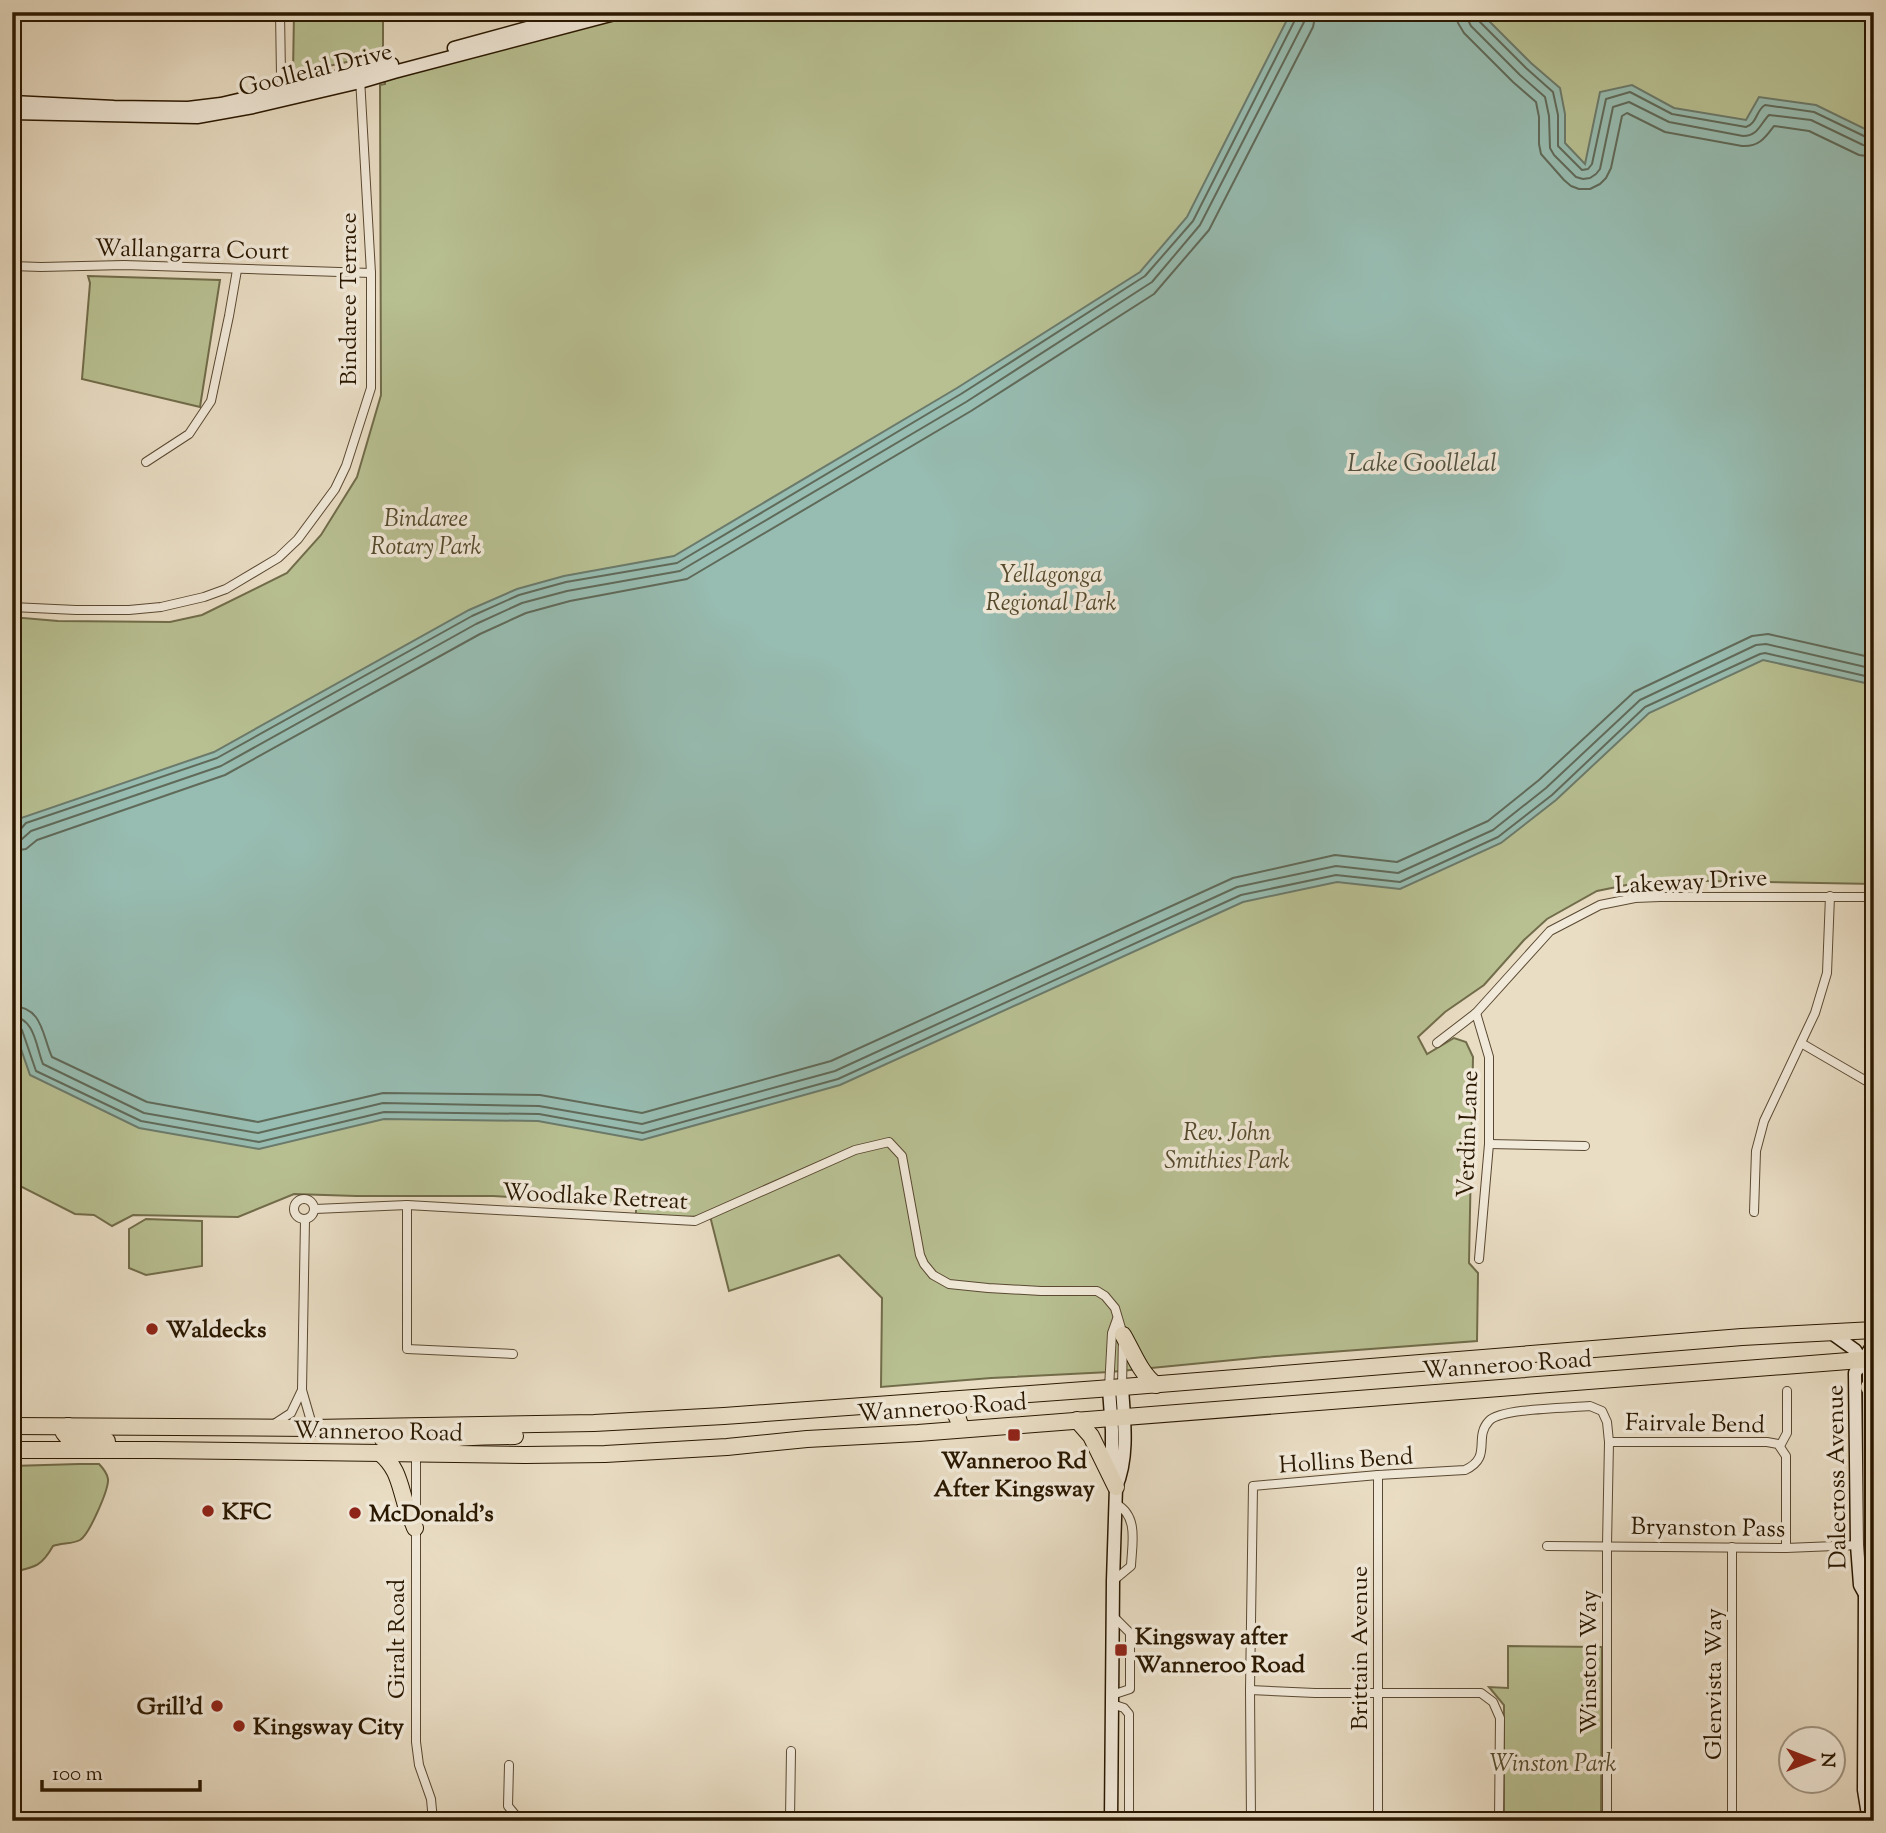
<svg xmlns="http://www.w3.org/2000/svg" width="1886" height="1833" font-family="'Sorts Mill Goudy',serif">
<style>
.green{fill:#b8c092;stroke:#716c4a;stroke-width:2}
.water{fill:#97bcb1;stroke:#6b7a6b;stroke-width:2}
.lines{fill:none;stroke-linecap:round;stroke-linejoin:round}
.shore{stroke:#606a59;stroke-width:2}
.street-casing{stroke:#5a4932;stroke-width:10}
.secondary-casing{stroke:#2a1801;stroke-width:15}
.highway-casing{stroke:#2a1801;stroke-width:18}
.street{stroke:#f1e9d9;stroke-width:8}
.secondary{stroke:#f1e9d9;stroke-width:12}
.highway{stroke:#e9ddc4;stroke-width:16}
.poi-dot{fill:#8f2418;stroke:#f1e9d9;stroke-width:2.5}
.labels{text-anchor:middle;stroke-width:7;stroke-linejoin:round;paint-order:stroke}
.street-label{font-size:24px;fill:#2a1801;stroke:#f1e9d9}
.park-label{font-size:24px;font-style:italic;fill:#554a2c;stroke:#f1e9d9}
.poi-label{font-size:24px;font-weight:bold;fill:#2a1801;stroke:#f1e9d9;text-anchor:start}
.water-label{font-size:26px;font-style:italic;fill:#50513f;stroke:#f1e9d9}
</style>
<rect width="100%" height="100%" fill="#e9ddc4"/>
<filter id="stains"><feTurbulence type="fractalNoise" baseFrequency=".00286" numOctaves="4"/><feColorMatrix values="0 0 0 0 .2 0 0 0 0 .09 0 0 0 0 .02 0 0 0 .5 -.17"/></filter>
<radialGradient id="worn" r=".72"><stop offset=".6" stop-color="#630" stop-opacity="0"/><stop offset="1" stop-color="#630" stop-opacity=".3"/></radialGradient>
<!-- green -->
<g class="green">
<path d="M294,12H383V54L293,74Z"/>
<path d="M628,12H1874V884L1651,880L1597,891L1547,919L1524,940L1484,985L1445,1012L1418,1037L1427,1054L1454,1038L1466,1042L1473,1057L1469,1263L1478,1273L1477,1341L1264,1357L1110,1372L991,1378L881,1387L882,1298L839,1255L729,1291L710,1216L636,1219V1205L493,1196H356L294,1194L238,1217L133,1215L112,1226L94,1215L75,1214L12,1182V617L58,621L170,622L202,615L287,573L321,535L357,477L381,395L380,85L385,84V76L518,40Z"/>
<path d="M88,276L220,280L200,407L82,379L90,283Z"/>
<path d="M146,1219L202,1221V1266L146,1275L129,1268V1229Z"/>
<path d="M79,1464H99C103,1468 107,1473 108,1479C109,1489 89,1535 80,1540C73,1544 61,1543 53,1546C41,1567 35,1567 12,1572V1466Z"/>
<path d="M1508,1646L1602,1647L1601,1821H1504V1705L1489,1687L1508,1688Z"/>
</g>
<!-- water -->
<path class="water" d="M1291,12H1480L1531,63L1560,88L1565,114V143L1585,164L1600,92L1632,85L1674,108L1746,120L1759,97L1816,105L1869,131L1874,130V685L1763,660L1649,713L1556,800L1501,843L1400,889L1337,882L1243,902L840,1085L642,1140L538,1121L384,1119L259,1149L139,1128L30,1075L12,1023V828L21,818L214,752L469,610L517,589L564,576L674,556L957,388L1140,272L1187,217Z"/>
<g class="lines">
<!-- shore -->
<g class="shore">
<path d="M1456,12L1458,23L1464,33L1513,82L1536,102L1539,117V144L1541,154L1564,180L1571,186L1579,189H1590L1600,184L1606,178L1611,168L1622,116L1627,113L1665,132L1742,146C1759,147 1765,138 1774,126L1809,131L1859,155L1874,157"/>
<path d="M1467,12L1468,20L1471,26L1520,75L1545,97L1549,116L1550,148L1554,155L1576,177L1583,179L1590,178L1596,174L1600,169L1613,107L1629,102L1669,122L1743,136C1758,136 1760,124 1769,115L1811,120L1863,145L1874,146"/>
<path d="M1476,12L1478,20L1526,68L1553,92L1558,115V146L1582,170L1588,169L1592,164L1606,99L1630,92L1672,114L1746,127C1757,124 1756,110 1765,105L1814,112L1866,137H1874"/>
<path d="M12,832L19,831L26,823L217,758L472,616L519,595L566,582L677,563L961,394L1145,276L1193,221L1296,18L1297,12"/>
<path d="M12,841L22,839L31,831L221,766L476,624L522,603L567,591L680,571L966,402L1152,282L1200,225L1304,22L1306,12"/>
<path d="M12,851L26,849L37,840L225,775L480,634L526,613L570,601L687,579L971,411L1154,294L1209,230L1313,27L1316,12"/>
<path d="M12,1006C43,1007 42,1035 52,1057L147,1102L258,1122L383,1093L540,1095L642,1113L831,1061L1233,878L1335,855L1397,862L1488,821L1539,780L1634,692L1752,636L1768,634L1874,658"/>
<path d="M12,1016C35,1018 36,1047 43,1064L144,1113L258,1133L383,1103L539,1106L642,1124L835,1071L1237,887L1336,866L1398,873L1493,830L1546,788L1640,700L1756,645L1766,644L1874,669"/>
<path d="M12,1025L18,1026L22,1030L36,1071L141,1121L259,1142L384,1112L539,1114L643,1133L838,1079L1241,895L1336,875L1400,882L1498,837L1552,795L1645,707L1760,654L1765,653L1874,678"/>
</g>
<!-- street casing -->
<g class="street-casing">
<g id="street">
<path d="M280,12L281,76L284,93"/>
<path d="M12,266L41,267L124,265L371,273"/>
<path d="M12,440L17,405"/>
<path d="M146,462L189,434L211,401L229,316L237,270"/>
<path d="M12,607L76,610H129L161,607L204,597L226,589L278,558L298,539L335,489L346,466L371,388V273L360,78"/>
<path d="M1476,1013L1489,1057V1144L1479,1259"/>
<path d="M1437,1043L1476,1013L1550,931L1600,905L1635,898L1660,897H1874"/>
<path d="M1801,1043L1868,1082L1874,1087"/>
<path d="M1489,1144L1585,1146"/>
<circle cx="304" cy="1209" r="10"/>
<path d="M407,1205V1349L513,1354"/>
<path d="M315,1209L407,1205L695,1221L855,1150L889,1142L902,1156L920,1255L924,1264L933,1275L949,1284L988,1288L1041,1291H1097L1105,1296L1115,1308L1123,1335L1122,1388"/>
<path d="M1754,1212L1756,1151L1764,1121L1815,1013L1827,973L1830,896"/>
<path d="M305,1220L302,1390L313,1428"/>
<path d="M1109,1388L1112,1333L1117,1319"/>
<path d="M274,1424L291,1413L302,1390"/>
<path d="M1609,1442H1767L1778,1444L1786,1456V1548"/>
<path d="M1780,1446L1787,1433V1391"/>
<path d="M416,1454V1742L419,1765L431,1799L433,1821"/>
<path d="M1378,1475V1821"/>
<path d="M1547,1546L1786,1548L1859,1545"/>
<path d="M1732,1547V1821"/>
<path d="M1113,1581L1131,1566C1132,1544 1139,1516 1116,1504"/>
<path d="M1250,1690L1315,1693H1481L1493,1702L1500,1718L1499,1821"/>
<path d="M1112,1695L1130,1689V1633L1113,1616"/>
<path d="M1112,1704L1124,1708L1129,1714V1821"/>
<path d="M509,1765L508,1806L517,1817L525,1821"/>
<path d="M790,1819L791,1751"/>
<path d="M670,1821L751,1819L977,1821"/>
<path d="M1017,1821L1111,1820"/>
<path d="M1251,1821L1250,1690L1253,1486L1378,1475L1465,1470C1493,1457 1473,1438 1489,1421C1501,1408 1570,1408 1590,1406L1602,1411L1607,1422L1609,1442L1607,1545V1821"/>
</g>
</g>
<!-- secondary casing -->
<g class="secondary-casing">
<g id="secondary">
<path d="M454,48L571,16"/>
<path d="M12,102L114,107L188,108L221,104L392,64"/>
<path d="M12,113L197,117L253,107L360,82L394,72L622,12"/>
<path d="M1830,1332L1855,1350L1869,1372L1870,1583L1865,1594L1864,1790L1869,1821"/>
<path d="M1109,1389L1112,1430V1469L1116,1487L1113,1581L1111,1821"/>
<path d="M1116,1487C1129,1457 1124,1419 1122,1388"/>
<path d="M1865,1594L1860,1585L1857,1545L1855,1373L1874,1343"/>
</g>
</g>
<!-- highway casing -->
<g class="highway-casing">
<g id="highway">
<path d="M1123,1335C1133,1352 1140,1373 1156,1385"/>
<path d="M1869,1387L1874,1383"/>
<path d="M943,1400C953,1409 958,1415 961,1429"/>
<path d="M1077,1420L1091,1436L1116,1487"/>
<path d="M12,1426L313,1428L594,1423L724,1416L1098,1389L1742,1337L1874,1330"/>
<path d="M68,1426L64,1433L69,1439L107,1441"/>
<path d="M382,1438C399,1438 408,1436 416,1454C440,1433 484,1437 515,1436"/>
<path d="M12,1450H155L525,1455L605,1454L727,1447L807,1439L918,1433L1874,1359"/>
<path d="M380,1453C397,1467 399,1482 405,1502C407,1511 412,1519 415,1528"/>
</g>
</g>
<!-- street -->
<use href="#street" class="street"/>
<!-- secondary -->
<use href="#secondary" class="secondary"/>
<!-- highway -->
<use href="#highway" class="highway"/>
</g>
<!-- markers -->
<g class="poi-dot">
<circle cx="152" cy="1329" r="7"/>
<rect x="1007" y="1428" width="14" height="14" rx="3.5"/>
<circle cx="208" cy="1511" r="7"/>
<circle cx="355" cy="1513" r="7"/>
<rect x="1114" y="1643" width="14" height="14" rx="3.5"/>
<circle cx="217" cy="1706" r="7"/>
<circle cx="239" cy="1726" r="7"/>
</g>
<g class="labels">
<!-- street labels -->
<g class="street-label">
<text transform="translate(315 69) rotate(-14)" y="8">Goollelal Drive</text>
<text transform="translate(192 249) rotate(1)" y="8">Wallangarra Court</text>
<text transform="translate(348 299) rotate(-90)" y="8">Bindaree Terrace</text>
<text transform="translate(1691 881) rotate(-3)" y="8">Lakeway Drive</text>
<text transform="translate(1467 1134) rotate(-88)" y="8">Verdin Lane</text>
<text transform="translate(595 1196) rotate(3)" y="8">Woodlake Retreat</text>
<text transform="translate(1507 1364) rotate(-4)" y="8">Wanneroo Road</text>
<text transform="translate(942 1407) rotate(-4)" y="8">Wanneroo Road</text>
<text transform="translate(1695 1423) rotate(1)" y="8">Fairvale Bend</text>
<text transform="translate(378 1431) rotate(1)" y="8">Wanneroo Road</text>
<text transform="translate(1346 1460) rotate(-4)" y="8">Hollins Bend</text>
<text transform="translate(1836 1477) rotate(-91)" y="8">Dalecross Avenue</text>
<text transform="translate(1708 1527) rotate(1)" y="8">Bryanston Pass</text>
<text transform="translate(396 1639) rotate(-90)" y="8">Giralt Road</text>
<text transform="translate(1359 1648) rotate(-90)" y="8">Brittain Avenue</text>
<text transform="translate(1588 1662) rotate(-90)" y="8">Winston Way</text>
<text transform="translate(1713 1684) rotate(-90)" y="8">Glenvista Way</text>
</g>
<!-- park labels -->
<g class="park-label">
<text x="426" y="526">Bindaree<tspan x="426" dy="28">Rotary Park</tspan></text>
<text x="1051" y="582">Yellagonga<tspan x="1051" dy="28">Regional Park</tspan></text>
<text x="1227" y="1140">Rev. John<tspan x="1227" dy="28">Smithies Park</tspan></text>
<text x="1553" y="1771">Winston Park</text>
</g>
<!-- poi labels -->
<g class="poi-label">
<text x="166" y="1337">Waldecks</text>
<text x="1014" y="1468" text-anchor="middle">Wanneroo Rd<tspan x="1014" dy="28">After Kingsway</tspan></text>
<text x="222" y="1519">KFC</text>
<text x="369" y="1521">McDonald's</text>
<text x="1135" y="1644">Kingsway after<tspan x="1135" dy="28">Wanneroo Road</tspan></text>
<text x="203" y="1714" text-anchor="end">Grill'd</text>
<text x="253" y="1734">Kingsway City</text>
</g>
<!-- water labels -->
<g class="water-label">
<text x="1422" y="471">Lake Goollelal</text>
</g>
</g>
<!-- margin -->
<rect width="1886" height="1833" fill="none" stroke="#e9ddc4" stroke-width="42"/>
<rect x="14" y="14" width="1858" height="1805" fill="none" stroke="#2a1801" stroke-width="3.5"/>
<rect x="21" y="21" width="1844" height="1791" fill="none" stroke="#2a1801" stroke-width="2"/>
<!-- north arrow -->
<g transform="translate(1812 1760) rotate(90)"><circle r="33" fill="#f1e9d9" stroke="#a19583" stroke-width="2"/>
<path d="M0-5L12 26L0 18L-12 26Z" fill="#8f2418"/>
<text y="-10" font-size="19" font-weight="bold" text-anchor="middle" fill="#2a1801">N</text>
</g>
<!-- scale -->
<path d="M42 1780v10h158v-10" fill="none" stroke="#2a1801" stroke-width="3.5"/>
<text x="52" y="1780" font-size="21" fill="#2a1801" stroke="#f1e9d9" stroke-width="5" paint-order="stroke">100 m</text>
<rect width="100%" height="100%" filter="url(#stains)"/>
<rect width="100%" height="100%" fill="url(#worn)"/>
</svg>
